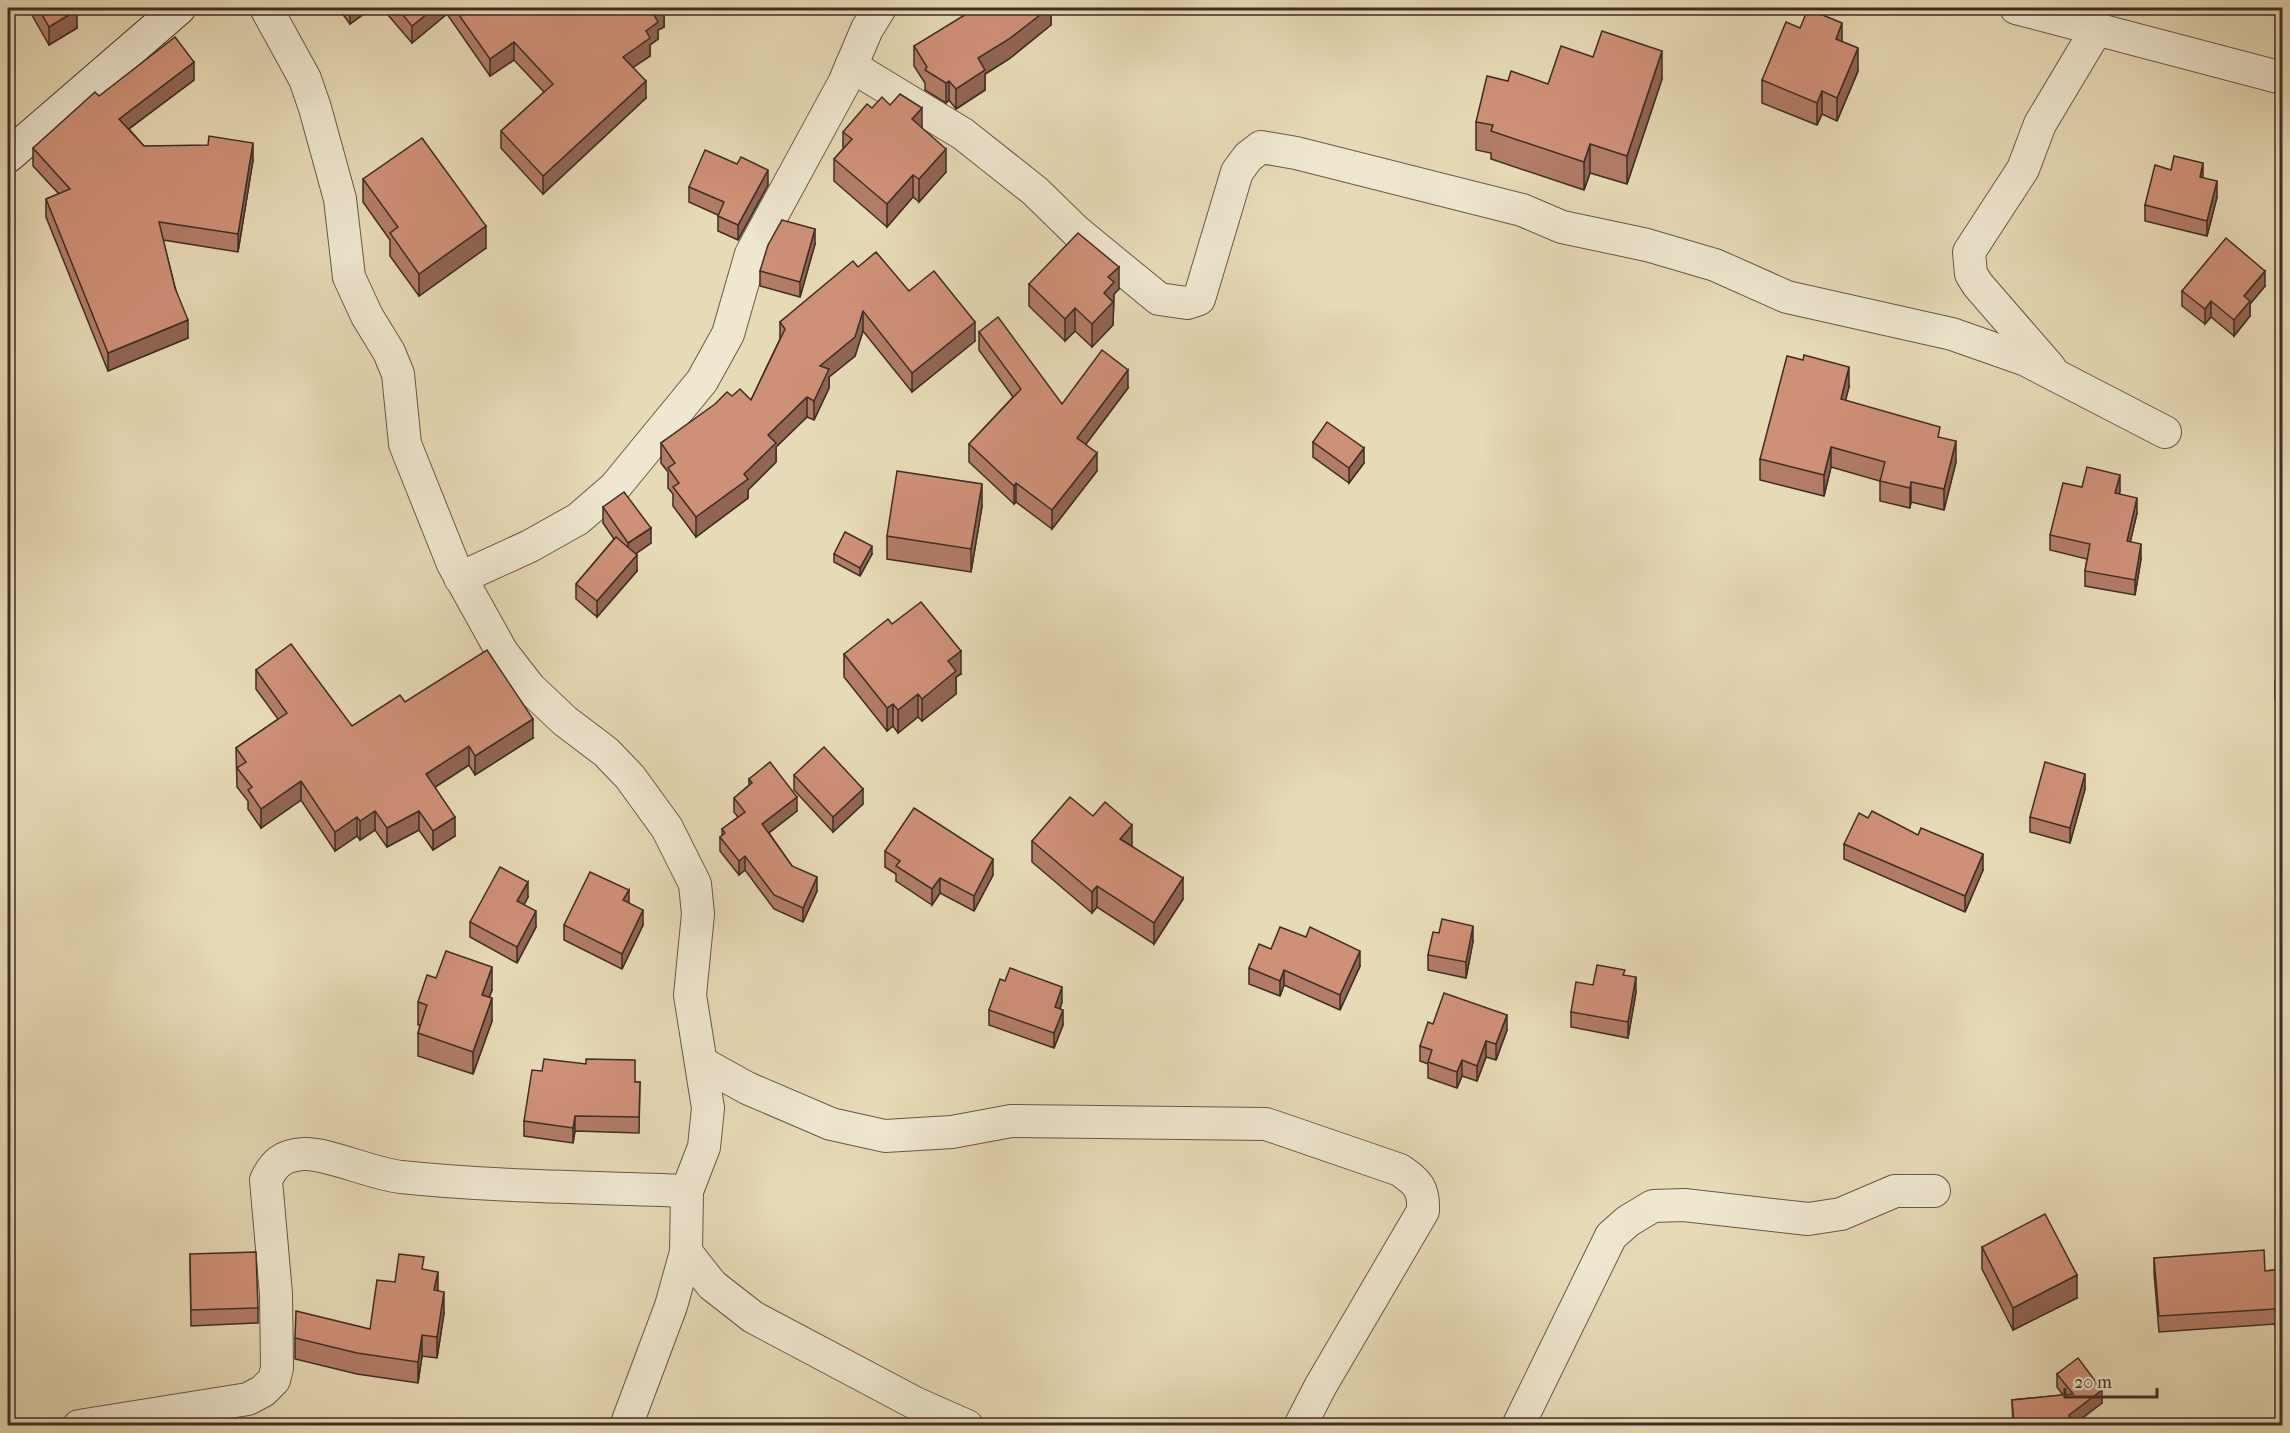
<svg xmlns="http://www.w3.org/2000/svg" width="2290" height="1433" font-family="'IM FELL French Canon',serif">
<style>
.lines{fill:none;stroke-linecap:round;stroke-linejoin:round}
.street-casing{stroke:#68584a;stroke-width:34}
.secondary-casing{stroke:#3e2d26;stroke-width:35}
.street{stroke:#efe7d0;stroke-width:32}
.secondary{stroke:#efe7d0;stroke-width:33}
.wall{fill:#b27c67;stroke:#3e2d26;stroke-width:1.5}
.shaded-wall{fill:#916554;stroke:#3e2d26;stroke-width:1.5}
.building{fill:#cf9078;stroke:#3e2d26;stroke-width:1.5}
</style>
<rect width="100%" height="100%" fill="#e7dab6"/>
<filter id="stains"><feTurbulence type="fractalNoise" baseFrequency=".00333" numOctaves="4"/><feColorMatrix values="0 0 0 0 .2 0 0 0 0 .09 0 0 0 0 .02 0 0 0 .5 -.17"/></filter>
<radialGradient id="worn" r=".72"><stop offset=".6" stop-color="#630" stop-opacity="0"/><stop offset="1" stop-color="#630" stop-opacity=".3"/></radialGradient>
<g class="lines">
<!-- street casing -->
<g class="street-casing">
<g id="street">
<path d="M266,8L305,79L315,108L340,199L349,277L367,316L389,352L398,374L405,444L453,564L502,652L530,688L565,721L606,752L630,777L667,828L695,884L698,914L690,995L708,1108L704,1147L687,1191L686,1252L671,1306L626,1426"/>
<path d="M2016,8L2282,78"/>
<path d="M851,66L963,134L1035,191L1076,231L1159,299L1187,303L1199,299L1237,172L1248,157L1261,147L1296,153L1522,210L1562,227L1647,245L1715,265L1787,297L1952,334L2026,360L2165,432"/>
<path d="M2050,368L1978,285L1971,274L1969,252L2023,169L2040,124L2098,27"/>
<path d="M460,578L530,546L578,519L615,487L702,381L728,334L751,254L844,83L867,29L880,8"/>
<path d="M702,1063L747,1088L831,1124L885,1136L952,1132L1011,1121L1266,1124L1400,1170C1418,1183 1424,1188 1423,1211L1320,1387L1300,1426"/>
<path d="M686,1252L712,1285L753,1317L915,1403L967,1426"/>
<path d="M79,1426L248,1399L263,1391L274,1380L277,1368L276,1294L266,1180C274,1163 283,1155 304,1154C328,1153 372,1174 401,1177C496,1187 592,1187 687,1191"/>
<path d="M1518,1426L1611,1236L1628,1221L1653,1206L1684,1205L1808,1219L1841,1214L1895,1191H1934"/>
</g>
</g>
<!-- secondary casing -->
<g class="secondary-casing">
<path id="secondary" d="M8,156L179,8"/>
</g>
<!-- street -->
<use href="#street" class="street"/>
<!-- secondary -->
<use href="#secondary" class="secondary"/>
</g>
<!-- wall -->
<g class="wall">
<path d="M28,8H75L77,28L49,45Z"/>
<path d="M338,8H372L350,24Z"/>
<path d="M382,8H664V27L658,30V39L650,45V56L633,67L646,98L543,194L501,148V131L544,92L514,60L490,76L447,14L412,43Z"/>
<path d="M1051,8V25L1009,59L985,74V90L956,109L949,100L946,103L925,90V83L914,66V46Z"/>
<path d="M1800,28L1842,42L1858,71L1837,121L1822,114L1817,125L1762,103V80Z"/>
<path d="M1662,79L1627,184L1590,173L1584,190L1491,159V153L1476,150V122L1508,81L1548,84Z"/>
<path d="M194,80L129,129L144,146L253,160L238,252L163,240L188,338L108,371L46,217V199L59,194L33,166V148L99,96Z"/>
<path d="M890,105L922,128L946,172L919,202L913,197L887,227L834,181V159L843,149V132L872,108Z"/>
<path d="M2203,178L2217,197L2207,236L2145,221V205Z"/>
<path d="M363,179L486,248L419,296L390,256V240L363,202Z"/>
<path d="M768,185L738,240L718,231V215L689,202V187Z"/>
<path d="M815,244L800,297L760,286V271Z"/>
<path d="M858,267L909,291L975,341L912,392L863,331L855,356L829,377V388L814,420L807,417L776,447V462L748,490V498L696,537L673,506V494L668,488V472L661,463V443L732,396L751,400L780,339V322Z"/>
<path d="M1029,284L1119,289L1114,294L1113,325L1092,347L1075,331L1065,341L1029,306Z"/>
<path d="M2265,286L2250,304V316L2234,336L2211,317L2205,324L2182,306V291Z"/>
<path d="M979,332L1062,404L1128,388L1086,444L1097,471L1052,529L1016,502L1014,504L969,462V444L1013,397L979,350Z"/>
<path d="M1849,387L1845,400L1940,438L1956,462L1944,510L1911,502L1910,508L1880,501V481L1831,467L1824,496L1760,480V459Z"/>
<path d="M1313,442L1364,463L1349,483L1313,457Z"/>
<path d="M2082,487L2120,491L2119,493L2137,513L2130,542L2141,559L2135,595L2085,586V571L2087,559L2050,550V535Z"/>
<path d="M982,506L971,572L887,559V536Z"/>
<path d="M603,507L651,543L635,554L637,571L597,617L576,599V584L614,539L603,523Z"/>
<path d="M834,554H872L860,576L834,562Z"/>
<path d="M892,624L961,674L956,677V694L922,721L918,717L898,733L893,726L887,731L844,677V654Z"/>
<path d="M2283,636V699L2275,698V682Z"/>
<path d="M256,670L352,726L405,702L533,738L475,775L469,765L435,787L455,836L433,850L419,830L387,847L375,830L360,840L357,836L335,851L301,800L261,828L248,809V801L237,787L236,748L278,719L256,689Z"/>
<path d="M794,775L863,804L833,832L794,790Z"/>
<path d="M749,779L797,811L769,833L792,866L817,891L803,922L774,909L745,870L739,875L720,851V837L722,836V829L738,817L734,812V798L749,785Z"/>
<path d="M2085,789L2070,843L2030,832V817Z"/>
<path d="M1093,816L1132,846L1183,899L1154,944L1097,907L1092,913L1032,862V841Z"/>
<path d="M1868,818L1983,870L1965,912L1844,859V844Z"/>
<path d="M885,851L993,875L974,911L940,893L932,905L896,881V874L885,867Z"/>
<path d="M528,897L524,905L536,927L517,963L470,937V922Z"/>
<path d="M564,925H643L622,969L564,940Z"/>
<path d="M1473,941L1466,978L1428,970V955Z"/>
<path d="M1271,949L1360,966L1340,1010L1284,985L1280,996L1249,984V968Z"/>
<path d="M1625,976L1636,992L1628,1038L1571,1027V1012L1593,985Z"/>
<path d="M436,978L492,990L489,997L492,1021L473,1074L418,1056V1033L420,1025H418V1002Z"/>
<path d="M1062,1002L1060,1009L1063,1025L1054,1048L989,1025V1010Z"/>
<path d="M1433,1024L1507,1030L1496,1060L1486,1057L1477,1081L1462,1076L1457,1088L1428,1078V1064L1420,1061V1046Z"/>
<path d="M635,1082H640L639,1133L575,1131L573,1143L524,1136V1121Z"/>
<path d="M1982,1247L2077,1298L2013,1330L1982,1269Z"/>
<path d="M190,1254L258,1308V1323L191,1326Z"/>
<path d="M2154,1258L2265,1271L2283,1269V1326L2275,1327V1324L2159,1332L2154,1273Z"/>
<path d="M424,1270L438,1291L444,1313L437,1358L422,1356L418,1383L357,1374L295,1359V1338L370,1329L395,1282Z"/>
<path d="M2057,1374L2102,1403L2073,1425H2013L2012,1400L2063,1395L2057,1387Z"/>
</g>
<!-- shaded-wall -->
<g class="shaded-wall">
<path d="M350,8H372L350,24Z"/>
<path d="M434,8H447V14L412,43V26Z"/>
<path d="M659,8H664V27L658,30V39L650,45V56L623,74V57L646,31Z"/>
<path d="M1049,8H1051V25L1009,59L985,74V90L956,109V89L978,58Z"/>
<path d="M77,10V28L49,45V27Z"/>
<path d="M1842,23V46L1836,39Z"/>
<path d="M514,42V60L490,76V59Z"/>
<path d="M1858,48V71L1837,121V98Z"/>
<path d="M1662,51V79L1627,184V156Z"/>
<path d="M194,62V80L119,136V119Z"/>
<path d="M646,81V98L543,194V176Z"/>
<path d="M949,81V100L946,103V83Z"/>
<path d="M1822,91V114L1817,125V103Z"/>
<path d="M922,108V130L912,119Z"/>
<path d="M253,143V160L238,252V234Z"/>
<path d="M1590,144V173L1584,190V162Z"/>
<path d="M946,149V172L919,202V179Z"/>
<path d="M2203,163V179L2200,177Z"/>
<path d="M768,170V185L738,240V225Z"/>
<path d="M913,175V197L887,227V204Z"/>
<path d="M2217,181V197L2207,236V221Z"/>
<path d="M486,226V248L419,296V274Z"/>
<path d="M815,229V244L800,297V282Z"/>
<path d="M1119,267V289L1114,294L1113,325L1092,347V324L1104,293L1108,277Z"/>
<path d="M2265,271V286L2250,304V316L2234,336V320L2244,296Z"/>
<path d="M2211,301V317L2205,324V309Z"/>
<path d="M1075,308V331L1065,341V319Z"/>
<path d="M863,311V331L855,356L829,377V388L814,420V401L820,366Z"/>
<path d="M188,320V338L108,371V353Z"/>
<path d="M975,322V341L912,392V373Z"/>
<path d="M1849,367V387L1841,419V399Z"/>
<path d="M1128,370V388L1077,456V438Z"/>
<path d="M807,397V417L776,447V462L748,490V498L696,537V517L744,474L768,435Z"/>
<path d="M1956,441V462L1944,510V489Z"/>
<path d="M1831,447V467L1824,496V475Z"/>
<path d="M1364,448V463L1349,483V468Z"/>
<path d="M1097,453V471L1052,529V510Z"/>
<path d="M2120,475V491L2115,508V493Z"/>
<path d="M1911,482V502L1910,508V488Z"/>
<path d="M1016,483V502L1014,504V486Z"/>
<path d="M982,484V506L971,572V549Z"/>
<path d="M2137,498V513L2127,556V541Z"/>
<path d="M651,528V543L628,559V543Z"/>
<path d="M2141,544V559L2135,595V580Z"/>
<path d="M872,546V554L860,576V568Z"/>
<path d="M637,555V571L597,617V601Z"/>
<path d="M961,651V674L956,677V694L922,721V699L948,661Z"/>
<path d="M918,694V717L898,733V710Z"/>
<path d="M893,704V726L887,731V708Z"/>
<path d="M533,719V738L475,775V756Z"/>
<path d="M469,746V765L426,793V774Z"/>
<path d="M2085,774V789L2070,843V828Z"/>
<path d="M301,781V800L261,828V809Z"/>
<path d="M863,789V804L833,832V817Z"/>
<path d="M797,797V811L762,838V824Z"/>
<path d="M375,811V830L360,840V821Z"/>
<path d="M419,811V830L387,847V828Z"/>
<path d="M357,817V836L335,851V832Z"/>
<path d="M455,817V836L433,850V831Z"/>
<path d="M1132,825V846L1120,839Z"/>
<path d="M1983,854V870L1965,912V896Z"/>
<path d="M745,856V870L739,875V861Z"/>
<path d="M993,859V875L974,911V896Z"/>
<path d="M817,877V891L803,922V908Z"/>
<path d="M940,878V893L932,905V889Z"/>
<path d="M1183,878V899L1154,944V923Z"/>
<path d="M528,882V897L517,917V901Z"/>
<path d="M1097,886V907L1092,913V892Z"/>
<path d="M629,890V905L623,900Z"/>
<path d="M643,910V925L622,969V954Z"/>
<path d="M536,911V927L517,963V947Z"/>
<path d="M1473,926V941L1466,978V962Z"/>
<path d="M1360,951V966L1340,1010V995Z"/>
<path d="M492,967V990L482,1017V995Z"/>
<path d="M1284,970V985L1280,996V981Z"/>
<path d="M1636,977V992L1628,1038V1022Z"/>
<path d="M1062,987V1002L1055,1022V1007Z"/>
<path d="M492,998V1021L473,1074V1052Z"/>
<path d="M1063,1010V1025L1054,1048V1033Z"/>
<path d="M1507,1015V1030L1496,1060V1044Z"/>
<path d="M1486,1041V1057L1477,1081V1066Z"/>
<path d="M1462,1060V1076L1457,1088V1072Z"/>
<path d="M575,1116V1131L573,1143V1128Z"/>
<path d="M438,1272V1293L434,1290Z"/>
<path d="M2077,1275V1298L2013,1330V1308Z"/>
<path d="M444,1292V1313L437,1358V1337Z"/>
<path d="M422,1335V1356L418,1383V1362Z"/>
<path d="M2102,1390V1403L2073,1425H2069V1415Z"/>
</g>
<!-- building -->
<g class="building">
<path d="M38,8H75L77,10L49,27Z"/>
<path d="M397,8H434L412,26Z"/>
<path d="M454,8H663L664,9L654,15L658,22L646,31L650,38L623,57L646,81L543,176L501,131L553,84L514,42L490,59Z"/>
<path d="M976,8H1049L1009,39L978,58L985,70L956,89L949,81L946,83L925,70L927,67L914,46Z"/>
<path d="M1808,9L1842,23L1836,39L1858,48L1837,98L1822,91L1817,103L1762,80L1786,22L1800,28Z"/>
<path d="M1602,31L1662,51L1627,156L1590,144L1584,162L1491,131L1493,125L1476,122L1487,76L1508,81L1511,71L1548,84L1561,46L1593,57Z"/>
<path d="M175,37L194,62L119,119L144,146L208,145L209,136L253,143L238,234L159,222L175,288L188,320L108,353L46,199L70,189L33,148L95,92L99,96Z"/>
<path d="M900,94L922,108L912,119L946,149L919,179L913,175L887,204L834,159L852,139L843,132L867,104L872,108L882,97L890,105Z"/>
<path d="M422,138L486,226L419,274L390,233L398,227L363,179Z"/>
<path d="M705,150L737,164L741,157L768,170L738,225L718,216L724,202L689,187Z"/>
<path d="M2174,156L2203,163L2200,177L2217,181L2207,221L2145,205L2155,165L2171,170Z"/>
<path d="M782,220L815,229L800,282L760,271L768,245Z"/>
<path d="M1078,233L1119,267L1108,277L1114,282L1104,293L1113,302L1092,324L1075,308L1065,319L1029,284Z"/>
<path d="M2226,238L2265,271L2244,296L2250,301L2234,320L2211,301L2205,309L2182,291Z"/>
<path d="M876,252L909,291L934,271L975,322L912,373L863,311L855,337L820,366L829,369L814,401L807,397L768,435L776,443L744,474L748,479L696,517L673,487L679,483L668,468L675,463L661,443L715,404L727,392L732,396L740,389L751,400L785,329L780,322L853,261L858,267Z"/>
<path d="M998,317L1062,404L1102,350L1128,370L1077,438L1097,453L1052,510L1016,483L1014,486L969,444L1021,389L979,332Z"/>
<path d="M1804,355L1849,367L1841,399L1940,427L1938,437L1956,441L1944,489L1911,482L1910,488L1880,481L1885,462L1831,447L1824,475L1760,459L1787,356L1803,360Z"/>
<path d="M1327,422L1364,448L1349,468L1313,442Z"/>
<path d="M2087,467L2120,475L2115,493L2137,498L2127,541L2141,544L2135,580L2085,571L2090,544L2050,535L2063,483L2082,487Z"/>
<path d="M897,471L982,484L971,549L887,536Z"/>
<path d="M624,492L651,528L628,543L603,507Z"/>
<path d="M845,532L872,546L860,568L834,554Z"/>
<path d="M616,537L637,555L597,601L576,584Z"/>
<path d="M921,602L961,651L948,661L956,671L922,699L918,694L898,710L893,704L887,708L844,654L888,619L892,624Z"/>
<path d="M2283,636V683L2275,682Z"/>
<path d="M291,644L352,726L400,695L405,702L487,650L533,719L475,756L469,746L426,774L455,817L433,831L419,811L387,828L375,811L360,821L357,817L335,832L301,781L261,809L248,790L252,787L237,768L246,762L236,748L287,713L256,670Z"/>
<path d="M824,747L863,789L833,817L794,775Z"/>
<path d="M770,762L797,797L762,824L792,866L817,877L803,908L774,895L745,856L739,861L720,837L725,833L722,829L745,812L734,798L752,783L749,779Z"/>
<path d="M2045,762L2085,774L2070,828L2030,817Z"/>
<path d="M1070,797L1093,816L1105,802L1132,825L1120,839L1183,878L1154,923L1097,886L1092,892L1032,841Z"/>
<path d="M914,808L993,859L974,896L940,878L932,889L896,866L900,861L885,851Z"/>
<path d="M1872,811L1918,835L1921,828L1983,854L1965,896L1844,844L1859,813L1868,818Z"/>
<path d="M500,867L528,882L517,901L536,911L517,947L470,922Z"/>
<path d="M590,872L629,890L623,900L643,910L622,954L564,925Z"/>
<path d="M1442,919L1473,926L1466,962L1428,955L1433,932L1439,933Z"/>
<path d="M1280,927L1306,937L1310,927L1360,951L1340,995L1284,970L1280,981L1249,968L1259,944L1271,949Z"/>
<path d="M446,951L492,967L482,995L492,998L473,1052L418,1033L427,1005L418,1002L427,975L436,978Z"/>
<path d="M1597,965L1625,970L1623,975L1636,977L1628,1022L1571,1012L1576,982L1593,985Z"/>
<path d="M1010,968L1062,987L1055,1007L1063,1010L1054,1033L989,1010L1000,979L1005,981Z"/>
<path d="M1444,993L1507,1015L1496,1044L1486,1041L1477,1066L1462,1060L1457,1072L1428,1062L1432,1050L1420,1046L1428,1022L1433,1024Z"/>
<path d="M544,1059L586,1064V1059L635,1060V1082H640L639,1117L575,1116L573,1128L524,1121L532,1070L542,1071Z"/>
<path d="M2045,1214L2077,1275L2013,1308L1982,1247Z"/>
<path d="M2264,1250L2265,1271L2283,1269V1311L2275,1312V1309L2159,1316L2154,1258Z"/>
<path d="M256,1252L258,1308L191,1310L190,1254Z"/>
<path d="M399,1254L424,1257L422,1269L438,1272L434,1290L444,1292L437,1337L422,1335L418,1362L357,1353L295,1338L296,1311L370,1329L377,1280L395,1282Z"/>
<path d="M2078,1358L2102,1390L2069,1415L2071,1425H2014L2012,1400L2073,1394L2057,1374Z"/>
</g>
<!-- margin -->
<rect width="2290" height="1433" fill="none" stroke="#e7dab6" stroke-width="30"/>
<rect x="9" y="9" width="2272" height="1415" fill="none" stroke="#3e2d26" stroke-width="3"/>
<rect x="15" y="15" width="2260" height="1403" fill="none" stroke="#3e2d26" stroke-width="1.5"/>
<!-- scale -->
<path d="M2065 1388v9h92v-9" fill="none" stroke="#3e2d26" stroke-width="3"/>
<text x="2074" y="1388" font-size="18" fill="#3e2d26" stroke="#efe7d0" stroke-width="4.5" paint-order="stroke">20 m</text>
<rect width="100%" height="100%" filter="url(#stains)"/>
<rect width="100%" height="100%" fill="url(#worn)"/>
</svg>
